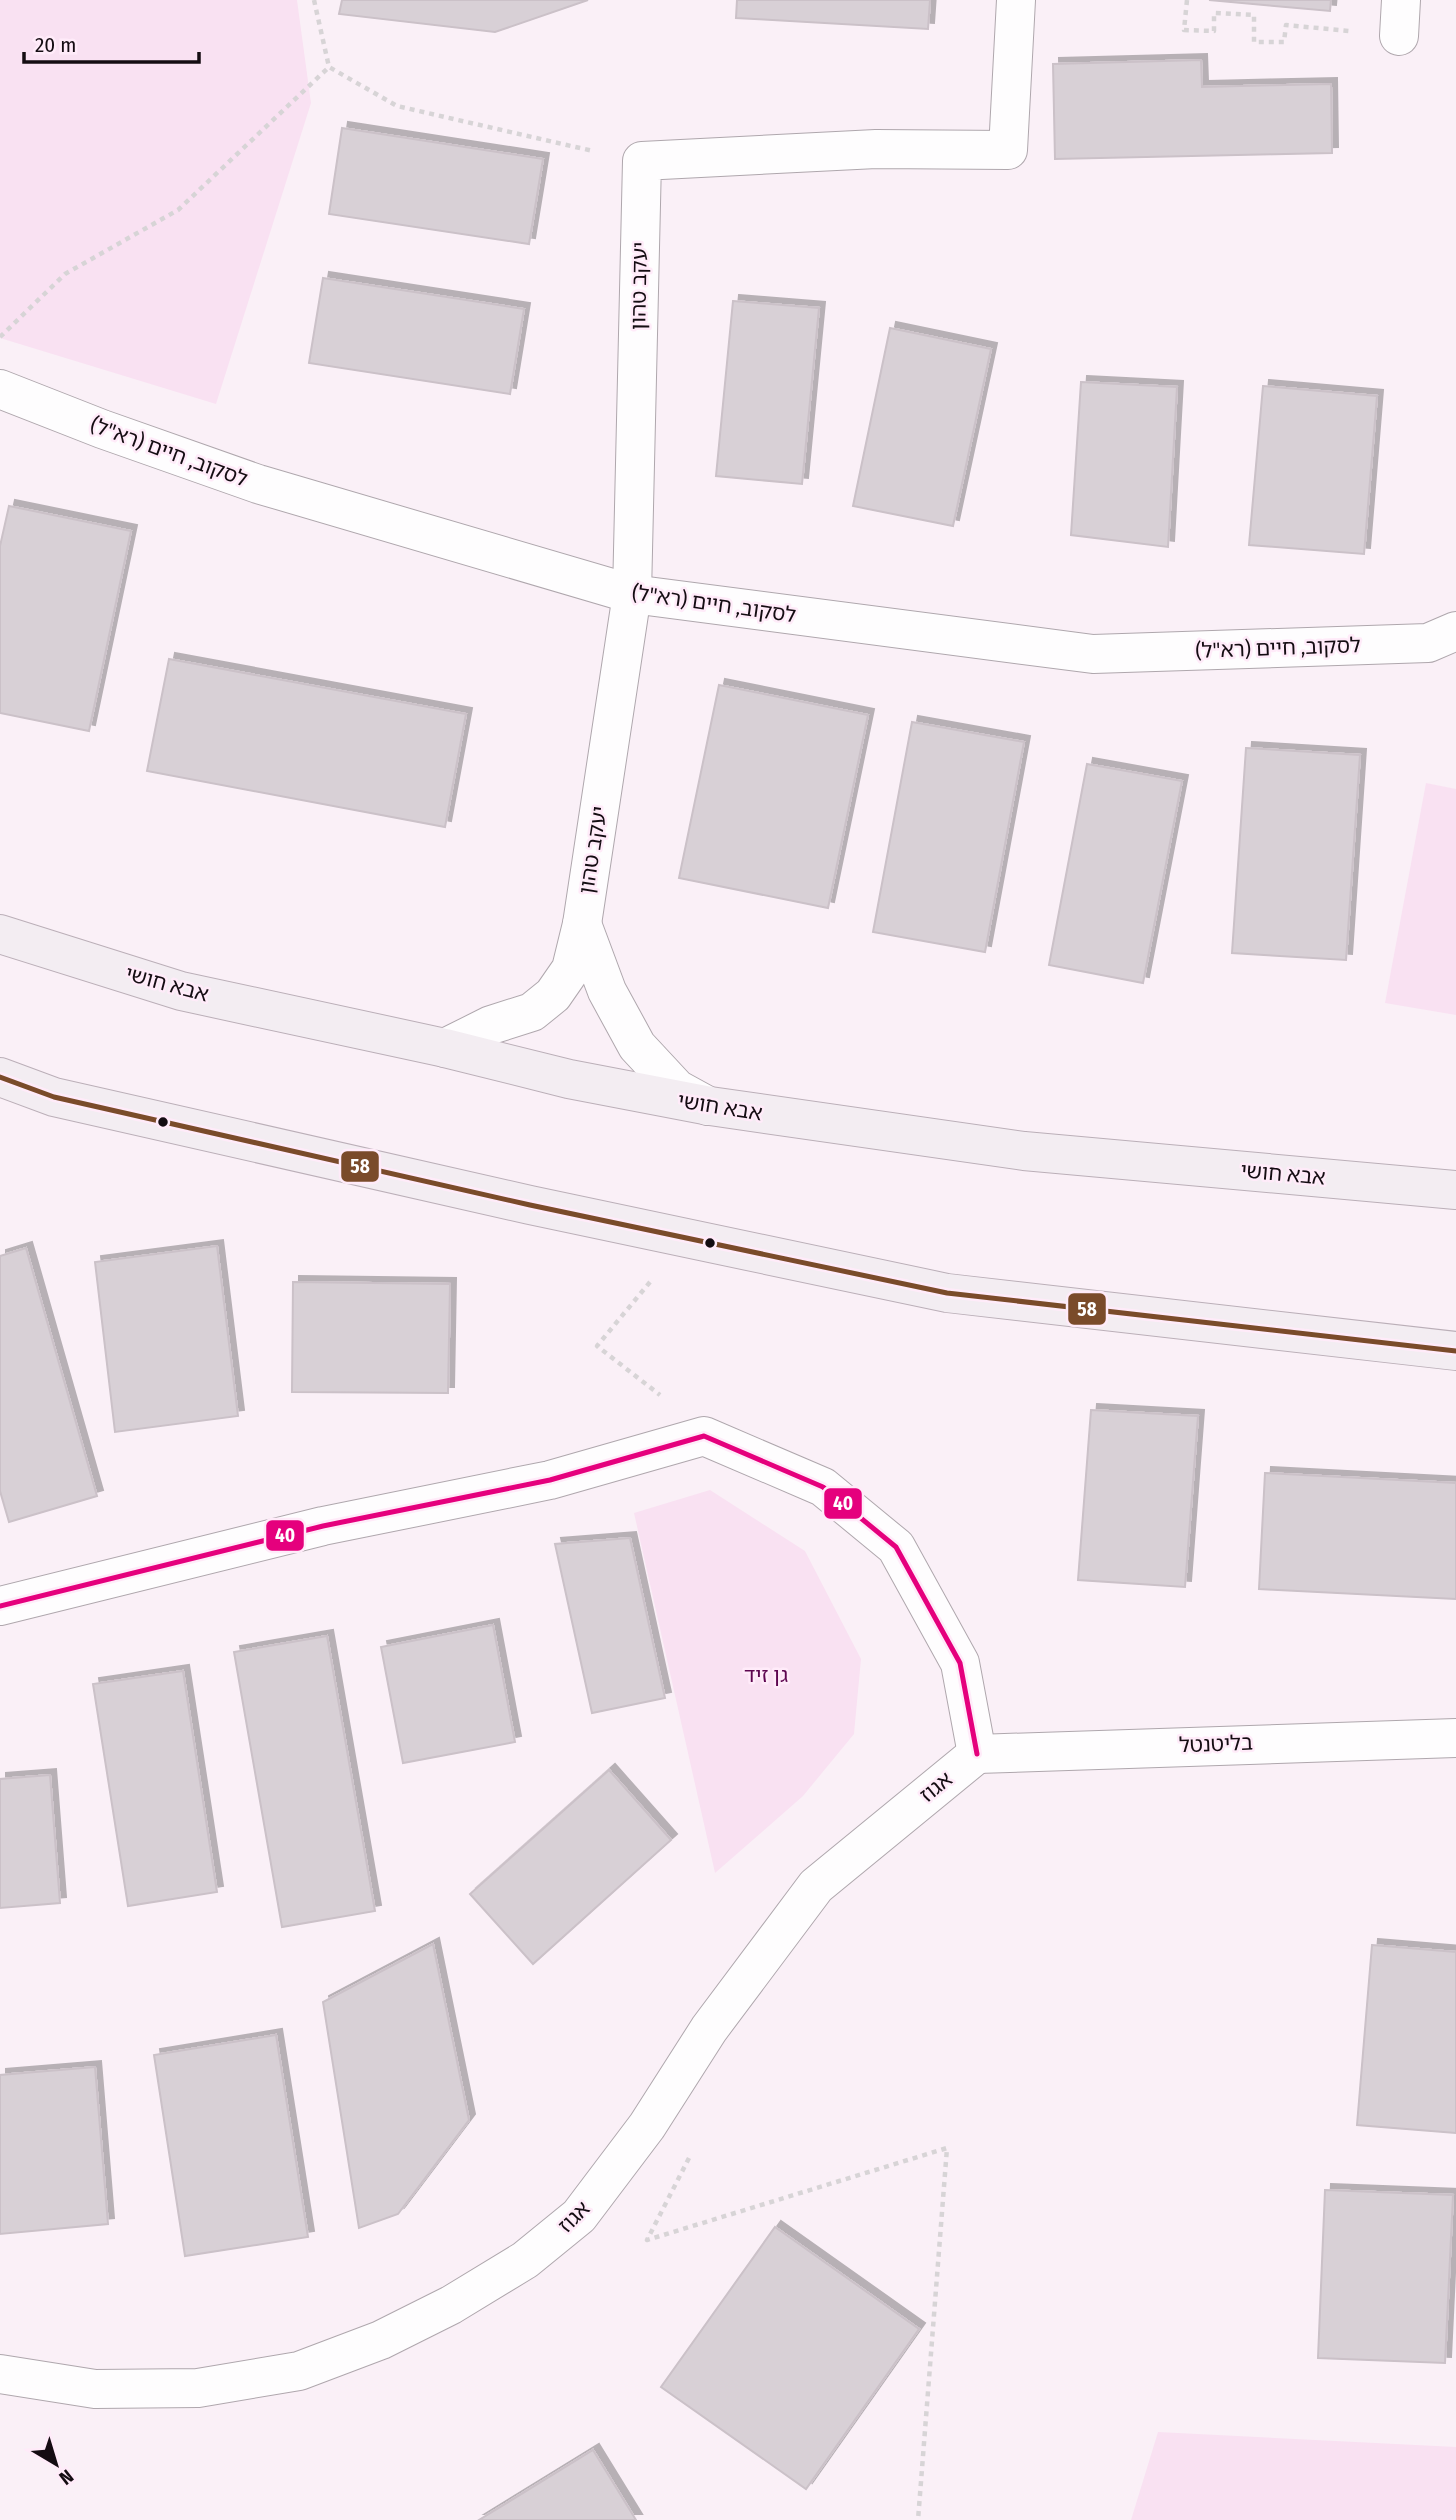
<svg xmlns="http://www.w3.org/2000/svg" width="1456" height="2520" font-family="'Fira Sans Condensed','Noto Sans Hebrew',sans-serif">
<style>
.green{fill:#f9e1f2}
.building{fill:#d8d0d6;stroke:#cbc1c8;stroke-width:2;filter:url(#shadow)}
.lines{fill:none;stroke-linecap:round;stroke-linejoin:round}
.minor-casing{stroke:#afa7ad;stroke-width:40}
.major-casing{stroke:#bbafb8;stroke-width:40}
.path{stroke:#d7d4d6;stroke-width:4.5;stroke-dasharray:5 5;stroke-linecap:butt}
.minor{stroke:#fefdfe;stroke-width:38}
.major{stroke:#f3edf2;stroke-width:38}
.bus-1-casing{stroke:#ffebf9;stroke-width:10}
.bus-2-casing{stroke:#ffebf9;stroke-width:10}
.bus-1{stroke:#7a4b2a;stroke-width:5}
.bus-2{stroke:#e5007d;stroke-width:5}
.bus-dot{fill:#140c12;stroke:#ffebf9;stroke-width:2.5}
.labels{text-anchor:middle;stroke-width:5;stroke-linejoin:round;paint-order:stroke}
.street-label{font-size:21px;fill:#140c12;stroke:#ffebf9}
.park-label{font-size:21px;fill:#5e0650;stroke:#ffebf9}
.line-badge{stroke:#ffebf9;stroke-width:2.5}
.badge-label{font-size:19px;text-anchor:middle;font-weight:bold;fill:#fff}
</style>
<defs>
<filter id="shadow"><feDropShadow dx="6" dy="-6" stdDeviation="0" flood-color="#0004"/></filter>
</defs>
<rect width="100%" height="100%" fill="#faf0f7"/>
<!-- green -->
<g class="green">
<path d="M0,0H297L311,103L216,404L0,338Z"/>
<path d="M1426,783L1456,789V1015L1385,1003Z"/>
<path d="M710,1490L805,1551L861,1659L854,1734L803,1796L715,1873L634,1513Z"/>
<path d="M1158,2432L1456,2447V2520H1131Z"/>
</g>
<!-- building -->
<g class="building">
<path d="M342,0H588L495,32L339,14Z"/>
<path d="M737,0H930L928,29L736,18Z"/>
<path d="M1209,0H1331L1330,11Z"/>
<path d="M1201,60L1202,87L1331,84L1332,153L1055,159L1053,64Z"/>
<path d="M342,128L543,159L529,244L329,214Z"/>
<path d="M323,278L524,309L510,394L309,363Z"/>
<path d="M733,301L819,308L802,484L716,476Z"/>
<path d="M890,328L991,349L953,526L853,506Z"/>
<path d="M1081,382L1177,387L1168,547L1071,535Z"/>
<path d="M1263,386L1377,396L1364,554L1249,545Z"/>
<path d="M9,506L131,531L89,731L0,713V546Z"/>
<path d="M169,659L466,714L445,827L147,771Z"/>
<path d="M719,685L868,715L828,908L679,878Z"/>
<path d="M912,722L1024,742L985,952L873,932Z"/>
<path d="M1246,748L1360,755L1346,960L1232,953Z"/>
<path d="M1087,764L1182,781L1143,983L1049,965Z"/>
<path d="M217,1246L238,1416L115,1432L95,1262Z"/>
<path d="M26,1248L97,1496L9,1522L0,1491V1256Z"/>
<path d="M293,1282L450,1284L448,1393L292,1392Z"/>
<path d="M1091,1410L1198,1416L1185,1587L1078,1580Z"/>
<path d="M1265,1473L1456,1483V1599L1259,1589Z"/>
<path d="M630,1538L665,1698L592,1713L555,1544Z"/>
<path d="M493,1625L515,1742L403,1763L381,1647Z"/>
<path d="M327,1636L375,1911L282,1927L234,1652Z"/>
<path d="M183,1671L217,1892L128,1906L93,1684Z"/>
<path d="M609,1770L671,1840L533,1964L470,1894Z"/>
<path d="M50,1775L60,1903L0,1908V1779Z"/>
<path d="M433,1944L469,2120L398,2214L359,2228L323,2002Z"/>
<path d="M1372,1945L1456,1952V2133L1357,2125Z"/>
<path d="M276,2035L308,2237L185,2256L154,2055Z"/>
<path d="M95,2067L108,2224L0,2234V2075Z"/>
<path d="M1325,2190L1453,2195L1445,2363L1318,2358Z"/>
<path d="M775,2227L919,2329L806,2489L661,2387Z"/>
<path d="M593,2450L636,2520H479Z"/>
</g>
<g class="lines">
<!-- minor casing -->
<g class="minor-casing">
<g id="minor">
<path d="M1399,36L1401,0"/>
<path d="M0,389L102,429L258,484L632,594L1093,654L1428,643L1456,631"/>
<path d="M582,924L607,991L637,1046L677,1089L708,1106"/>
<path d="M445,1048L491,1025L532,1012L553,995L571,969L582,924L632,594L642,161L876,149L1008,150L1016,0"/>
<path d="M0,1606L323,1526L550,1480L704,1436L823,1487L896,1547L960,1663L977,1754"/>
<path d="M977,1754L1456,1738"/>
<path d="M0,2374L95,2389L198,2388L299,2371L381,2340L451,2305L525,2260L579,2216L647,2126L709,2029L816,1886L977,1754"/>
</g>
</g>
<!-- major casing -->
<g class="major-casing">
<g id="major">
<path d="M0,934L181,991L445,1048L569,1079L710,1106L1024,1151L1456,1190"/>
<path d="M0,1077L54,1097L530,1205L947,1293L1456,1351"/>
</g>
</g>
<!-- path -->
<g class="path">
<path d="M314,0L329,67L397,106L593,151"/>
<path d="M1187,0L1184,30L1214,31V13L1254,15V42H1284L1286,25L1349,31"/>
<path d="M0,337L65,274L178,210L329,67"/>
<path d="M650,1282L597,1346L660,1395"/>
<path d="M689,2158L647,2240L947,2148L918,2520"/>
</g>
<!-- minor -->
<use href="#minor" class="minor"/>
<!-- major -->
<use href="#major" class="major"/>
<!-- bus-1 casing -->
<g class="bus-1-casing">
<path id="bus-1" d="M0,1077L54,1097L530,1205L947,1293L1456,1351"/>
</g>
<!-- bus-2 casing -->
<g class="bus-2-casing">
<path id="bus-2" d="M0,1606L323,1526L550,1480L704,1436L823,1487L896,1547L960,1663L977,1754"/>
</g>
<!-- bus-1 -->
<use href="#bus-1" class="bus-1"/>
<!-- bus-2 -->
<use href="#bus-2" class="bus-2"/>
</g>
<!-- markers -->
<g class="bus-dot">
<circle cx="163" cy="1122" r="6"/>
<circle cx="710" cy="1243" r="6"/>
</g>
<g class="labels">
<!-- street labels -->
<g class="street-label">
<text transform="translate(639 286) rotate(-89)" y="7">יעקב טהון</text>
<text transform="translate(169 452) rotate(20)" y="7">לסקוב, חיים (רא"ל)</text>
<text transform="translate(714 604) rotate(8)" y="7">לסקוב, חיים (רא"ל)</text>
<text transform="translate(1278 648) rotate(-2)" y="7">לסקוב, חיים (רא"ל)</text>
<text transform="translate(593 850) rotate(-81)" y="7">יעקב טהון</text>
<text transform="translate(167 984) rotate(15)" y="7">אבא חושי</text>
<text transform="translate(720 1107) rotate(9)" y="7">אבא חושי</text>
<text transform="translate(1283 1174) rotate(5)" y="7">אבא חושי</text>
<text transform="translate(1216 1744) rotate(-2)" y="7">בליטנטל</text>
<text transform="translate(936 1787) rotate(-39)" y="7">אגוז</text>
<text transform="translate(574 2217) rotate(-45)" y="7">אגוז</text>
</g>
<!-- park labels -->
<g class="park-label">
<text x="766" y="1682">גן זיד</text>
</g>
</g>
<g class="line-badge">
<rect x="340" y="1150" width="40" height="33" rx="7" fill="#7a4b2a"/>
<rect x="1067" y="1292" width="40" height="34" rx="7" fill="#7a4b2a"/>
<rect x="823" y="1487" width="40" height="33" rx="7" fill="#e5007d"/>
<rect x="265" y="1519" width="40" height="33" rx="7" fill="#e5007d"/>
</g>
<g class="badge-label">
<text x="360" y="1173">58</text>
<text x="1087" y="1316">58</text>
<text x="843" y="1510">40</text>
<text x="285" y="1542">40</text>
</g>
<!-- north arrow -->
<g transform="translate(56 2464) rotate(142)" stroke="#ffebf9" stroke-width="5" paint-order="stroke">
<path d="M0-5L12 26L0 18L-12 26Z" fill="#140c12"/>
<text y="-10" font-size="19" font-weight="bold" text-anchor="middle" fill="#140c12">N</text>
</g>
<!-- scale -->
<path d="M24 52v10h175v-10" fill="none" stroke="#140c12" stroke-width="3.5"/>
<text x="35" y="52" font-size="21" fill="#140c12" stroke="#ffebf9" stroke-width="5" paint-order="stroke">20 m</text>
</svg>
